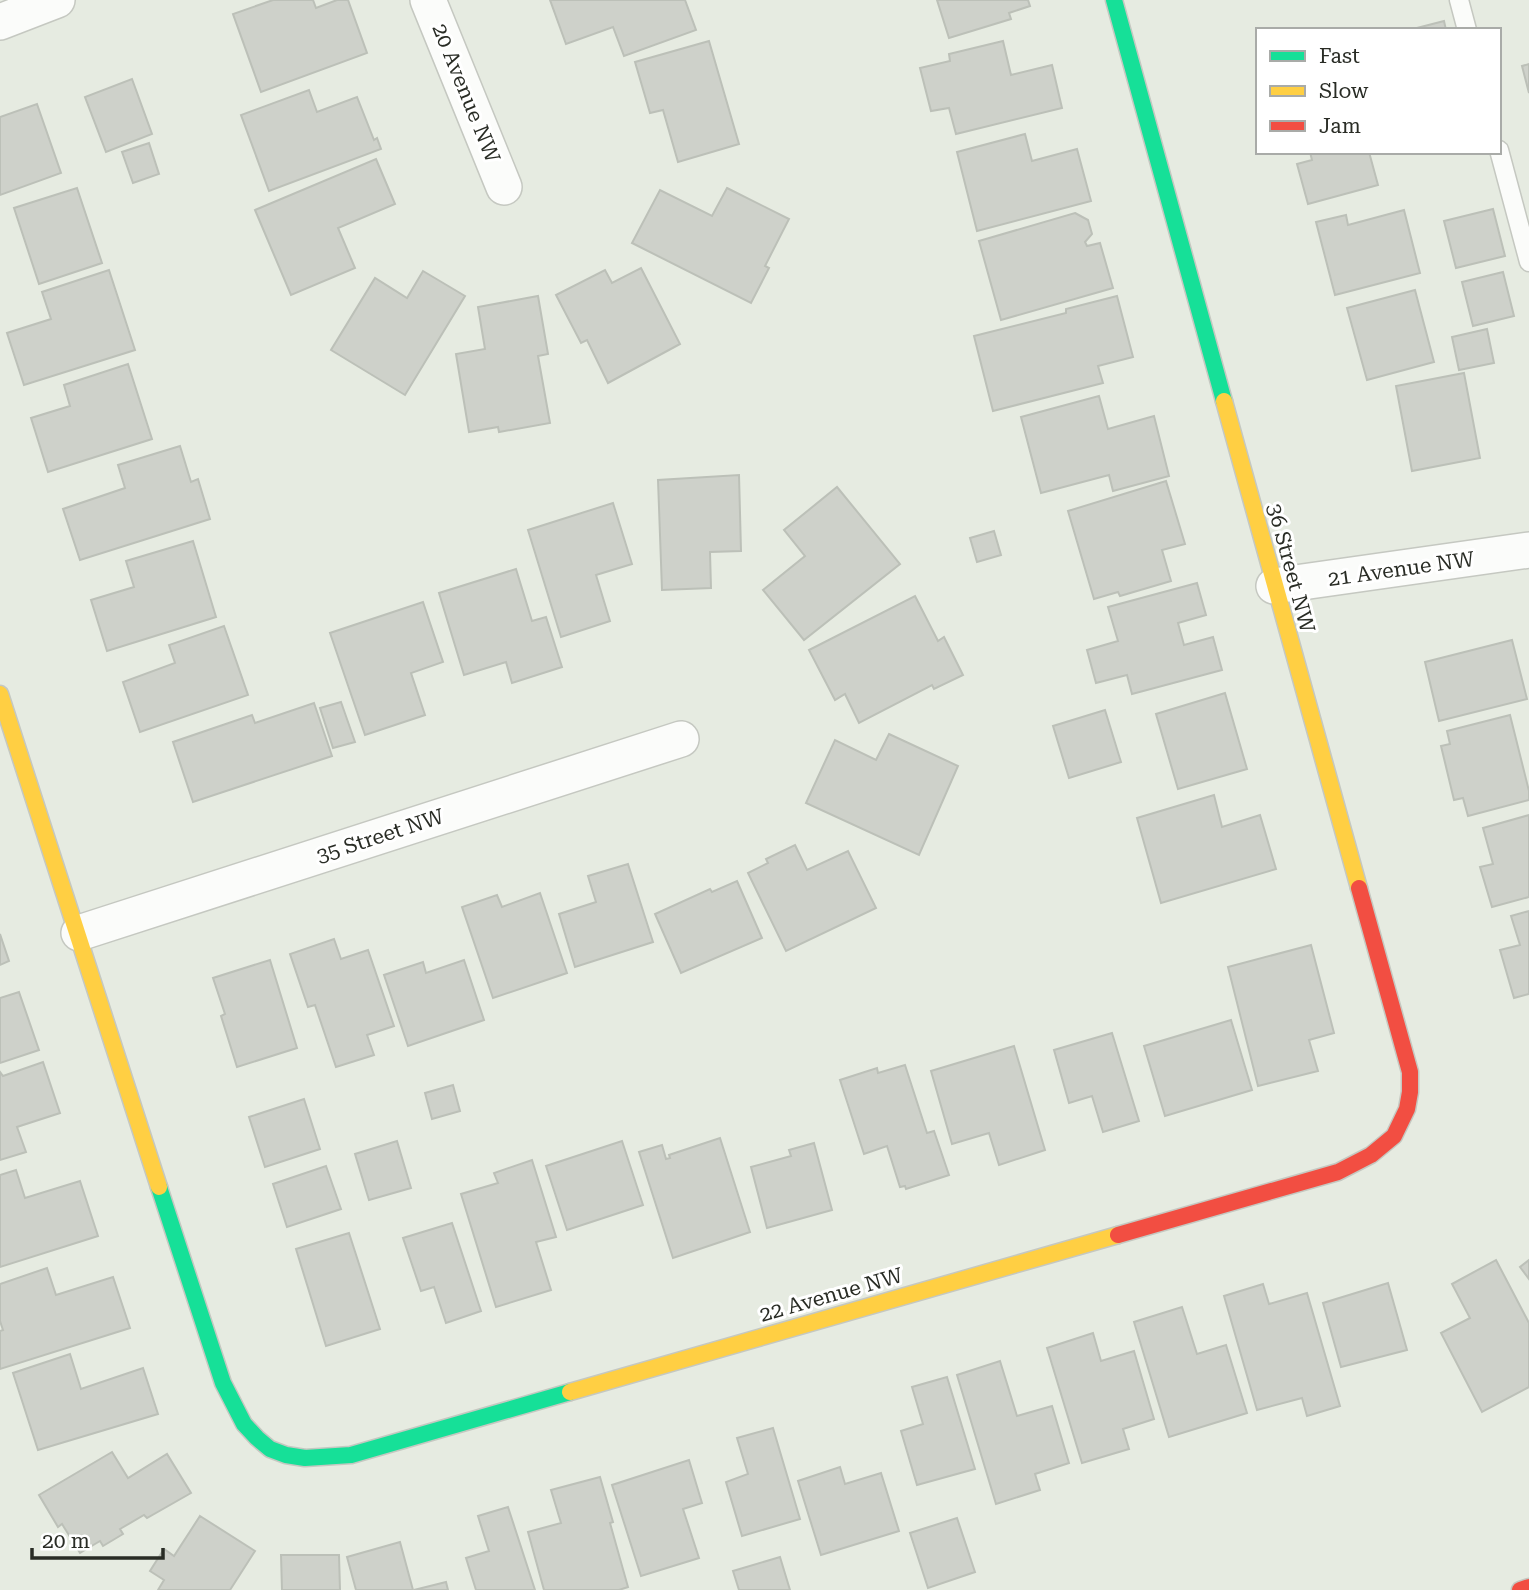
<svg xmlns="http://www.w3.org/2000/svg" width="1529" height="1590" font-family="'Roboto Serif',serif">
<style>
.building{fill:#ced1ca;stroke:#bcc0b8;stroke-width:2}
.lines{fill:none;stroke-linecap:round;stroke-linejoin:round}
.lane-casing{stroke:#c5c8c1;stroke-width:21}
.street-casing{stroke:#c5c8c1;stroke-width:38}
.fast-casing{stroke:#c5c8c1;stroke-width:19}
.slow-casing{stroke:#c5c8c1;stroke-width:19}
.jam-casing{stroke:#c5c8c1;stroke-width:19}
.lane{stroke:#fbfcfa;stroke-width:18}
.street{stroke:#fbfcfa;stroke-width:35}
.fast{stroke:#16e098;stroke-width:16}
.slow{stroke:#ffcf43;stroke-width:16}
.jam{stroke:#f24e42;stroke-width:16}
.labels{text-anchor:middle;stroke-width:6;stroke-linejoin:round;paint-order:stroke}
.street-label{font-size:21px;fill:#292c25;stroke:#fff}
</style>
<rect width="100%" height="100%" fill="#e6ebe1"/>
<!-- building -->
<g class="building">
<path d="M273,0H313L316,8L337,0H348L367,53L261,92L233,14Z"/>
<path d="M550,0H685L696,30L624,56L613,27L566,44Z"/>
<path d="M937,0H1028L1030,6L1009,13L1011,19L949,38Z"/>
<path d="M1444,21L1446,30H1409Z"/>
<path d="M709,41L739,144L678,162L663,110L650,113L635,62Z"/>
<path d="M1003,41L1011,75L1052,65L1062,108L956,134L949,108L931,111L920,68L950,61L949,54Z"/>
<path d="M1529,64V93L1522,66Z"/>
<path d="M132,79L152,134L106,152L85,97Z"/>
<path d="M309,90L317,112L357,97L374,140L377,138L381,149L269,191L241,115Z"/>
<path d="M37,104L61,173L0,195V117Z"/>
<path d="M1025,134L1032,161L1077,149L1091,201L977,231L957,152Z"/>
<path d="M149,143L159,174L133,183L122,152Z"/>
<path d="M1310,152H1369L1378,185L1308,204L1297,164L1312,160Z"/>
<path d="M376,159L395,204L338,228L355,268L291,295L255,210Z"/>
<path d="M77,188L102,263L39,284L14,208Z"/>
<path d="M727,188L789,219L765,266L769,268L751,303L632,243L660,190L712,216Z"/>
<path d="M1493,209L1505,256L1456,268L1444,221Z"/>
<path d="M1404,210L1420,273L1335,295L1316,222L1346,215L1348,225Z"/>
<path d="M1075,213L1088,220L1092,234L1085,242L1087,246L1100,243L1113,288L1001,320L979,241Z"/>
<path d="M641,268L680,344L608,383L587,340L581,343L556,295L605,270L612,283Z"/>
<path d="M109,270L135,350L24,385L7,333L51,319L42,292Z"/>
<path d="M423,271L465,296L405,395L331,350L375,278L407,298Z"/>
<path d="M1503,272L1514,316L1473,326L1462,282Z"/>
<path d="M1415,290L1434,362L1367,380L1347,308Z"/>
<path d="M538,296L548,354L538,356L550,423L499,432L498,427L469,432L456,354L485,349L478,307Z"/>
<path d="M1117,296L1133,357L1098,366L1103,383L993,411L974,336L1066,313V309Z"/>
<path d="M1487,329L1494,363L1459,370L1452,337Z"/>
<path d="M128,364L152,439L48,472L31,418L70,406L64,385Z"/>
<path d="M1464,373L1480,458L1412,471L1396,386Z"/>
<path d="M1099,396L1108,429L1154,416L1169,476L1113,491L1109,475L1041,493L1021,417Z"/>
<path d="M180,446L191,482L198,479L210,519L80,560L63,509L125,488L118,465Z"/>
<path d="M739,475L741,551L710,552L711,588L662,590L658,480Z"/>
<path d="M1166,481L1185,544L1162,550L1171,581L1120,596L1118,592L1094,599L1068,511Z"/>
<path d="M837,487L900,564L804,640L763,590L805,556L784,530Z"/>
<path d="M613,503L632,564L596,575L610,621L561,637L528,530Z"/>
<path d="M994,531L1001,555L977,562L970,538Z"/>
<path d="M193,541L216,617L107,651L91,600L134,587L126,561Z"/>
<path d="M516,569L532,621L546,617L562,667L512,683L506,662L464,675L439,593Z"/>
<path d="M1197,583L1206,615L1178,623L1184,645L1213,637L1222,670L1132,694L1127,675L1096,683L1087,650L1118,641L1108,607Z"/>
<path d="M915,596L938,641L944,637L963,675L934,689L932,685L859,723L845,694L835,700L809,650Z"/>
<path d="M423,602L443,662L411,673L425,715L365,735L330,633Z"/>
<path d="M224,626L248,695L140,732L123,682L175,663L169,645Z"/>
<path d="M1512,640L1527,699L1439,721L1425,662Z"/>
<path d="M1225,693L1247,769L1178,789L1156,714Z"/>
<path d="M341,702L355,742L333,748L320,708Z"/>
<path d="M314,703L332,756L193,802L173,742L252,715L255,723Z"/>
<path d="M1105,710L1121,762L1069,778L1053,726Z"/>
<path d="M1510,715L1529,791V800L1468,816L1463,798L1454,800L1441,746L1450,744L1447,731Z"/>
<path d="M889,734L958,766L919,855L806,803L835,740L876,760Z"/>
<path d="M1214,795L1222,827L1260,815L1276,869L1161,903L1137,818Z"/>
<path d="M1529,815V897L1492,907L1480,867L1493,864L1483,828Z"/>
<path d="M795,845L807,870L848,851L876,908L786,951L748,873L768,863L766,859Z"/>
<path d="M628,864L653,942L575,967L559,914L596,902L588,876Z"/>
<path d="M737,881L762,938L681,973L655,914L710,889L712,892Z"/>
<path d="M540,893L567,973L493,998L462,907L497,895L502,907Z"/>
<path d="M1529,911V994L1514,998L1500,950L1520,945L1511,916Z"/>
<path d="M0,934L9,961L0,965Z"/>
<path d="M334,939L341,959L368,950L394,1026L367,1035L374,1055L336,1067L315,1005L308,1007L290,954Z"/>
<path d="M1311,945L1334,1033L1309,1040L1318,1071L1258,1086L1228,967Z"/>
<path d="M270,960L297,1048L237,1067L221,1016L225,1014L213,978Z"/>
<path d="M464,960L484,1020L408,1046L384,975L423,962L426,973Z"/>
<path d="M19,992L39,1050L0,1063V998Z"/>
<path d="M1231,1020L1252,1090L1165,1116L1144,1046Z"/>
<path d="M1112,1033L1139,1121L1103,1132L1092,1096L1069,1103L1054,1050Z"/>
<path d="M1014,1046L1045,1150L999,1165L989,1133L952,1144L931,1071Z"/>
<path d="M43,1062L60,1113L17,1127L26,1152L0,1160V1072L3,1076Z"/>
<path d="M905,1065L927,1133L934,1131L949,1175L906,1189L905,1186L900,1187L887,1146L864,1154L840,1080L877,1068L878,1073Z"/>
<path d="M453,1085L460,1111L432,1119L425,1093Z"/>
<path d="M304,1099L320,1149L265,1167L249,1117Z"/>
<path d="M720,1138L750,1232L673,1258L639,1152L662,1145L666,1159L670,1158L669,1155Z"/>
<path d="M397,1141L411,1188L369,1200L355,1154Z"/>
<path d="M622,1141L643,1205L567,1230L546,1166Z"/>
<path d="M814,1143L832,1210L767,1228L751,1167L791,1156L789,1150Z"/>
<path d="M532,1160L556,1237L536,1242L551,1290L496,1307L461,1194L498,1183L494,1173Z"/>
<path d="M326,1166L341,1209L287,1227L273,1184Z"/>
<path d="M16,1170L25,1198L80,1181L98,1236L0,1267V1175Z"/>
<path d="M452,1223L481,1311L446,1323L434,1287L421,1291L403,1238Z"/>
<path d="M349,1233L380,1329L326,1346L296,1249Z"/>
<path d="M1496,1260L1529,1323V1387L1482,1412L1441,1333L1470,1318L1452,1284Z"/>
<path d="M1529,1260V1279L1520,1267Z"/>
<path d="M47,1268L56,1295L113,1277L130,1328L0,1369V1331L3,1330L0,1321V1284Z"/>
<path d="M1388,1283L1407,1350L1341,1367L1323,1303Z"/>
<path d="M1263,1284L1269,1304L1307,1293L1340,1406L1307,1416L1302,1398L1257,1410L1224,1296Z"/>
<path d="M1182,1307L1197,1354L1226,1345L1247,1413L1169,1437L1134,1322Z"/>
<path d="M1093,1333L1101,1361L1134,1351L1154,1419L1123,1429L1129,1449L1082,1463L1047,1348Z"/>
<path d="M70,1354L81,1389L143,1368L158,1414L38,1450L13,1373Z"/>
<path d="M1000,1361L1017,1416L1052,1406L1069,1463L1035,1474L1040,1490L996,1504L957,1375Z"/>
<path d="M947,1377L975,1469L917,1485L901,1431L923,1424L912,1387Z"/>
<path d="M773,1428L800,1519L742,1536L726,1482L748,1474L737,1438Z"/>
<path d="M112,1452L128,1478L167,1454L191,1493L147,1518L144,1515L120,1529L123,1534L103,1546L100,1541L80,1553L62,1524L58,1527L39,1495Z"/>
<path d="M689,1460L702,1503L683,1509L699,1558L641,1576L612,1485Z"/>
<path d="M840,1467L845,1484L881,1473L899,1531L821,1555L798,1481Z"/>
<path d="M600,1477L613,1522L610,1523L628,1587L619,1590H544L528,1532L561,1523L551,1490Z"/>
<path d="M508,1507L535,1590H476L466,1558L489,1551L478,1516Z"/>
<path d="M200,1516L255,1551L230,1590H158L164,1580L150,1571L164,1549L174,1556Z"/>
<path d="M957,1518L975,1572L928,1588L910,1533Z"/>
<path d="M400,1542L413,1590H356L347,1557Z"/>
<path d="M281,1555H339L340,1590H282Z"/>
<path d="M780,1557L790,1590H739L733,1571Z"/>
<path d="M446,1582L448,1590H414Z"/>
</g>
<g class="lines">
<!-- lane casing -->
<g class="lane-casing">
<g id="lane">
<path d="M1459,0L1467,30"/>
<path d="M1499,150L1529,262"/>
</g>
</g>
<!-- street casing -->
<g class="street-casing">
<g id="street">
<path d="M428,0L504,187"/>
<path d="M0,22L57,0"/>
<path d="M1274,586L1529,550"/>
<path d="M79,933L681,739"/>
</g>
</g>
<!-- fast casing -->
<g class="fast-casing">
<g id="fast">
<path d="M1114,0L1224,401"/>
<path d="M159,1187L223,1383L244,1424L257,1438L270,1449L286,1455L305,1458L351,1455L570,1392"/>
</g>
</g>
<!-- slow casing -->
<g class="slow-casing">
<g id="slow">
<path d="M1224,401L1359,888"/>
<path d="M0,694L159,1187"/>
<path d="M570,1392L1118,1235"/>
</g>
</g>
<!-- jam casing -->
<g class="jam-casing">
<g id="jam">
<path d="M1118,1235L1338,1172L1371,1155L1394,1136L1407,1109L1410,1092V1072L1359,888"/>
<path d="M1520,1590L1529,1587"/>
</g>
</g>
<!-- lane -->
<use href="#lane" class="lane"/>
<!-- street -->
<use href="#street" class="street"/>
<!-- fast -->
<use href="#fast" class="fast"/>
<!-- slow -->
<use href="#slow" class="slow"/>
<!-- jam -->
<use href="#jam" class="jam"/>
</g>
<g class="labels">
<!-- street labels -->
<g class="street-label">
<text transform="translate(466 93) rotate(68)" y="7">20 Avenue NW</text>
<text transform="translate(1291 568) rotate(75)" y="7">36 Street NW</text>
<text transform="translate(1401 569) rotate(-8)" y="7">21 Avenue NW</text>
<text transform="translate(380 836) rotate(-18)" y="7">35 Street NW</text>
<text transform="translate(831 1295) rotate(-16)" y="7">22 Avenue NW</text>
</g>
</g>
<!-- legend -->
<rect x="1256" y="28" width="245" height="126" fill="#ffffff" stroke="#a9aba8" stroke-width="2"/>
<rect x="1270" y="51" width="35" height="10" fill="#16e098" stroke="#a9aba8" stroke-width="2"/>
<text x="1319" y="63" font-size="21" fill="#292c25">Fast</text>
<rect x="1270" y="86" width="35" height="10" fill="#ffcf43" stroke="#a9aba8" stroke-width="2"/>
<text x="1319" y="98" font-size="21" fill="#292c25">Slow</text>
<rect x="1270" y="121" width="35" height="10" fill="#f24e42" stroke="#a9aba8" stroke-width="2"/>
<text x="1319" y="133" font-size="21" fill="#292c25">Jam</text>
<!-- scale -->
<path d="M32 1548v10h131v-10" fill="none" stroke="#292c25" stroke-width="3.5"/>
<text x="42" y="1548" font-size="21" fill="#292c25" stroke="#ffffff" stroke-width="5" paint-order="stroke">20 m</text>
</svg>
